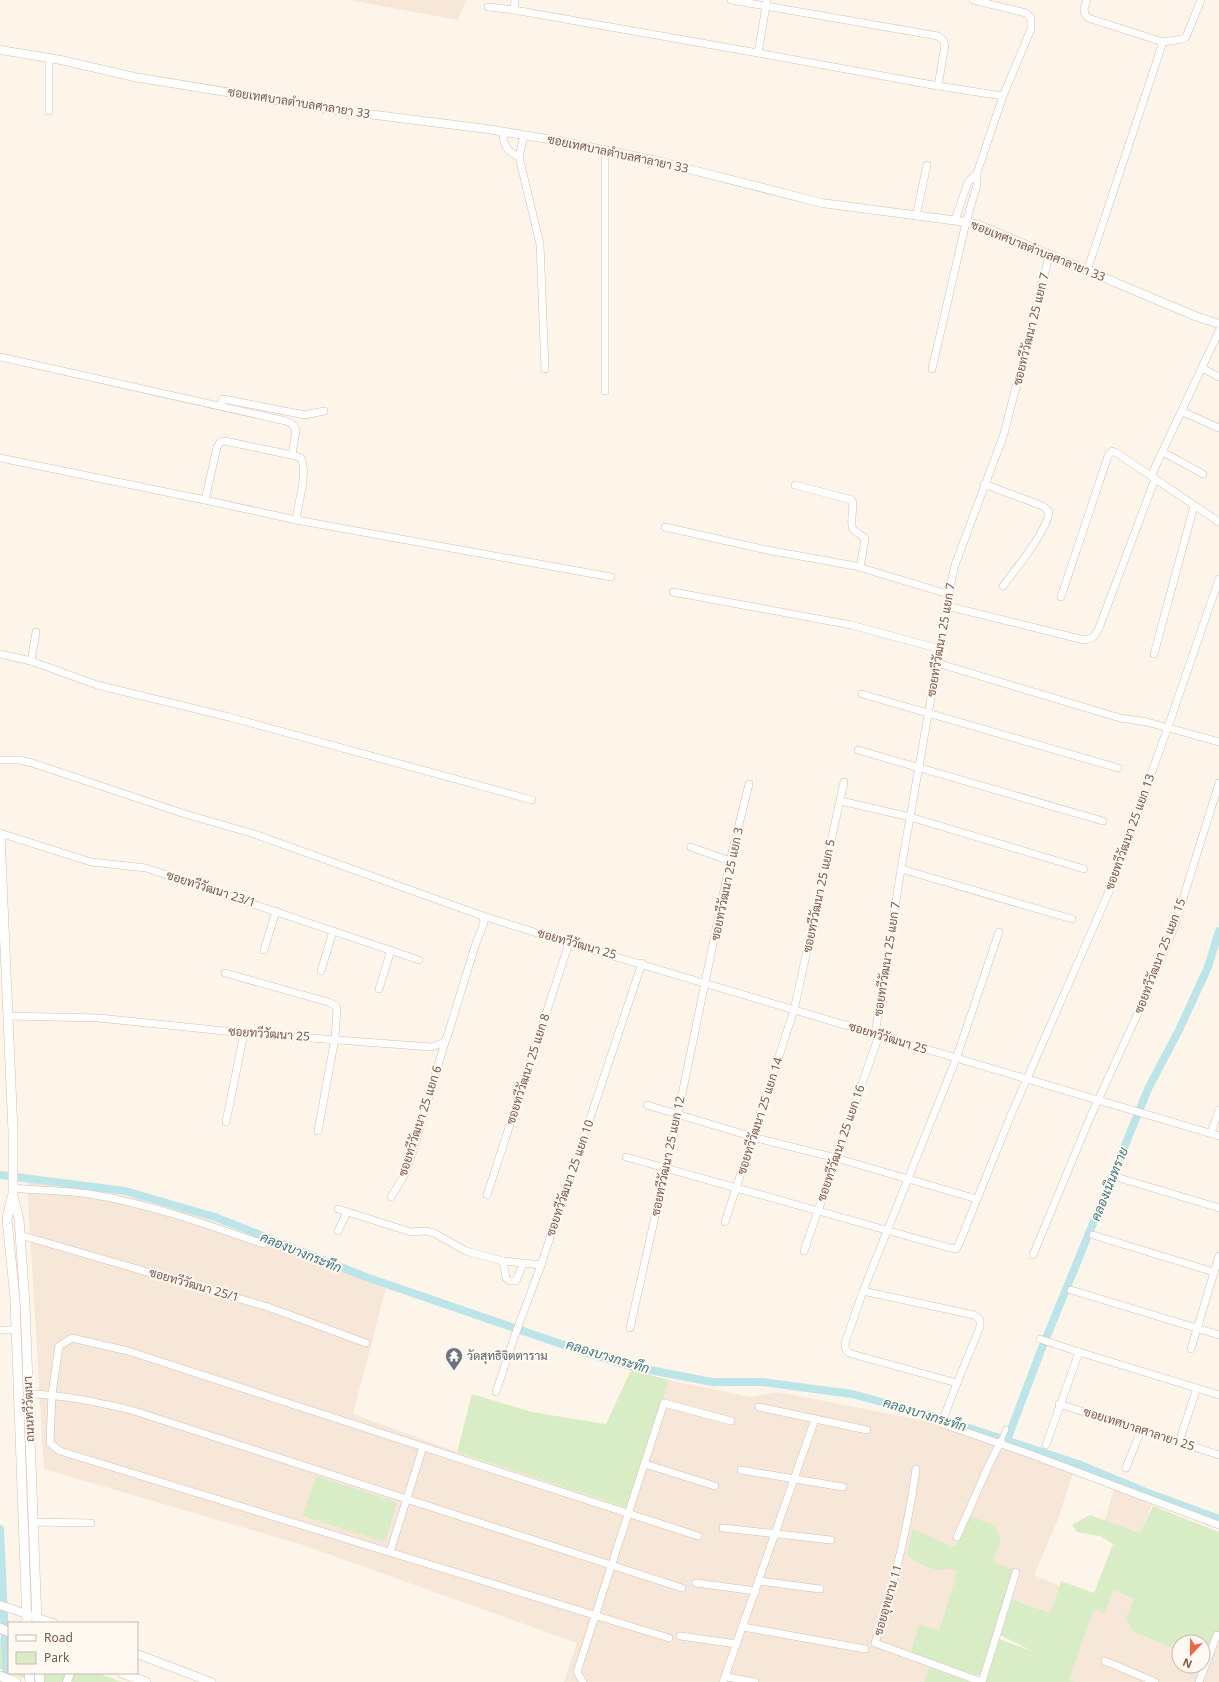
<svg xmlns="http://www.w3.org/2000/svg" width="1219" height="1682" font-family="'Noto Sans',Sarabun,sans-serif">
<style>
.residential{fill:#f6e7d8}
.green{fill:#d8edc6}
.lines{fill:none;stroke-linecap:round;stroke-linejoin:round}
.canal{stroke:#bce5e9;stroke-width:8}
.pedestrian-casing{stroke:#d4beb1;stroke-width:6}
.minor-casing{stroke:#d4beb1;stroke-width:8}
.tertiary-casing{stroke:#d4beb1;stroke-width:9}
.secondary-casing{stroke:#d7bead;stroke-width:10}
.pedestrian{stroke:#fff;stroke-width:5}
.minor{stroke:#fff;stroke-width:7}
.tertiary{stroke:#fff;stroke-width:8}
.secondary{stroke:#fff;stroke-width:9}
.labels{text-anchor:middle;stroke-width:4;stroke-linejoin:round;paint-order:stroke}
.street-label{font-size:12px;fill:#7b594b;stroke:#fff9f2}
.worship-label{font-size:12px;fill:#5b616d;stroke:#fff9f2;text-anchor:start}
.water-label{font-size:13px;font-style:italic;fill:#3c7881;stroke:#fff9f2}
</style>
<rect width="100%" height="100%" fill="#fef5ea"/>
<!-- residential -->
<g class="residential">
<path d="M349,0H466L458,20Z"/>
<path d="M27,1182L130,1197L199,1216L386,1288L353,1414L457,1452L628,1508L669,1380L750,1397L778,1392L926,1421L1073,1466L1155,1498L1140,1533L1105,1521L1114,1489L1073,1473L1058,1519L1034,1575L1059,1586L1050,1613L1005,1596L993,1562L1001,1540L970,1516L960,1539L954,1547L949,1567L957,1570L939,1631L911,1652L931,1660L924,1682H564L577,1643L303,1545L44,1469Z"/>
<path d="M1114,1590L1134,1599L1126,1618L1132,1631L1179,1651V1666H1203V1661L1206,1662L1219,1633V1682H1075L1069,1680L1094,1608Z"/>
</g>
<!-- green -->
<g class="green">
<path d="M631,1370L669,1380L628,1508L457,1452L472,1394L532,1412L606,1424Z"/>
<path d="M316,1476L397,1502L385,1542L303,1516Z"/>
<path d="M1153,1506L1219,1532V1633L1206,1662L1203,1661V1642H1179V1651L1132,1631L1126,1618L1134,1599L1114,1590L1104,1613L1094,1609L1069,1680L1075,1682H986L999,1639L1034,1652L1000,1635L1012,1599L1050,1613L1061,1581L1094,1593L1113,1544L1100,1536L1077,1532L1072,1525L1090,1515L1140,1533Z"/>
<path d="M970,1516L995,1526L1001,1540L993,1562L1013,1569L982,1675H975L911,1652L919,1624L939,1631L957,1571C946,1566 947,1570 938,1570C926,1568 916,1562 907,1554L913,1529L954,1547L960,1539Z"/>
<path d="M0,1637L9,1641V1673L0,1669Z"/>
<path d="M929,1667L970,1682H924Z"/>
<path d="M10,1673H97L122,1682H35Z"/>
</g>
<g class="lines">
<!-- canal -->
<g class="canal">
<path d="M0,1175L125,1191L215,1217L366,1277L587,1353L629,1366L712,1382H762L852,1394L933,1416L1078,1464L1148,1493L1219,1519"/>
<path d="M1007,1440L1040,1353L1148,1089L1179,1030L1208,967L1219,931"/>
<path d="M0,1529L7,1682"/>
</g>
<!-- pedestrian casing -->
<g class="pedestrian-casing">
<path id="pedestrian" d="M1001,1441L1006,1429"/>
</g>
<!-- minor casing -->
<g class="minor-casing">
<g id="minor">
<path d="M731,0L938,36L943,40L945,45L938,86"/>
<path d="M973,0L1026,13L1031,18V29L1003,96L977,173"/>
<path d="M1087,0C1084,7 1082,12 1088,18L1163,42L1182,39L1186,37L1201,0"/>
<path d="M488,7L514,10L758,53L938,86L1003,96"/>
<path d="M514,10L515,0"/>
<path d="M758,53L767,0"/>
<path d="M49,111V58"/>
<path d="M503,132C503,146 507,151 519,157"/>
<path d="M524,135L519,157L540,244L545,369"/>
<path d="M605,150V391"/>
<path d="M916,216L927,165"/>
<path d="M1087,271L1163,42"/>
<path d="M0,357L286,421C291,423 295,425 296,431L292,455"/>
<path d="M1202,368L1219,377"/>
<path d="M932,369L966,222L977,185V173L968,182L955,220"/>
<path d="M220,406L223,399L305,415L324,411"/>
<path d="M1181,411L1219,428"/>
<path d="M1163,452L1203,474"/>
<path d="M0,458L205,500L296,520L611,577"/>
<path d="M1151,476L1219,331"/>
<path d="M984,484L1043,506L1049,512C1047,531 1015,570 1003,586"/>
<path d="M795,485L852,500C855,508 849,523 853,529C856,534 862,534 865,539L860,567"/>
<path d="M205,500L217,447L220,442L225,441L296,456L301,458C308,473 298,503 296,520"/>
<path d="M665,527L767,550L855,566L948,594"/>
<path d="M673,592L851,625L940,649"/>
<path d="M1061,597L1108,456L1112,451L1117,453L1219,522"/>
<path d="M947,606L1084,640C1093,639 1095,636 1099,628L1155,479"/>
<path d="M0,654L31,661L97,685L229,717L532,800"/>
<path d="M1154,654L1194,506"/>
<path d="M31,661L36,632"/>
<path d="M937,663L1120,718L1147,722L1219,742"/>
<path d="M862,694L1118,768"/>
<path d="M858,750L1103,821"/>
<path d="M0,760H19L32,763L185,814L251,833L483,916L569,943L1219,1136"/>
<path d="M841,801L910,817L1084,869"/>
<path d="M0,833L91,862L146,868L419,960"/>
<path d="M691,847L730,861"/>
<path d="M901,869L1072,919"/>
<path d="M264,950L276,911"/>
<path d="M321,971L333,931"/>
<path d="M225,973L328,1002L336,1006L337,1009L335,1038L318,1131"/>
<path d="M379,989L391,950"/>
<path d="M8,1016L99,1018L244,1033L431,1047L445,1042L448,1034L476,943L484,923L483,916"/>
<path d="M875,1034L901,869L952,578L955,565L1004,434L1049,256"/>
<path d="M647,1105L753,1137L836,1158L977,1199"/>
<path d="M226,1122L244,1033"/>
<path d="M1211,1133L1219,1110"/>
<path d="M626,1157L950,1248L956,1249L959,1244L1011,1115L1108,894L1168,727L1219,579"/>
<path d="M1116,1177L1219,1208"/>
<path d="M13,1188C40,1191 68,1190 95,1195C153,1205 208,1225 263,1244"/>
<path d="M487,1195L569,943"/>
<path d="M391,1197L405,1174L412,1154L445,1042"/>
<path d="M338,1209L411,1232L426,1231L434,1233L466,1251L503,1261L506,1278L510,1281H516L523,1264"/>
<path d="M725,1222L794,1010L844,782"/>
<path d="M338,1231L347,1212"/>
<path d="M20,1235L268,1307L366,1343"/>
<path d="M1093,1235L1214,1272"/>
<path d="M804,1251L879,1035"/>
<path d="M1033,1255L1089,1120L1143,1002L1174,928L1219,783"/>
<path d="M503,1261L541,1265"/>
<path d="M1071,1290L1219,1335"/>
<path d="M863,1291L974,1315L980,1320V1327L957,1383L852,1354C846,1352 845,1350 845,1343L863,1291L956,1059L999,932"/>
<path d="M630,1328L678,1114L730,861L749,784"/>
<path d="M0,1330H16"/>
<path d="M1040,1339L1079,1352"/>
<path d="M1191,1349L1219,1256"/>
<path d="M957,1383L942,1422L943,1424L1030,1454L1219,1525"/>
<path d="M496,1392L515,1335L541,1265L642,963"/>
<path d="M29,1394C65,1395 96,1402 131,1410L682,1588"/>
<path d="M1059,1404L1219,1455"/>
<path d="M759,1407L867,1430"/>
<path d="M1179,1442L1197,1388"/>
<path d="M1046,1445L1079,1352L1219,1395"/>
<path d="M645,1464L715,1486"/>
<path d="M1126,1468L1141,1430"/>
<path d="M916,1469C908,1530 894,1584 875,1643L982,1682"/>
<path d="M741,1470L843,1487"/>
<path d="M33,1522L91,1523"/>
<path d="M723,1528L831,1540"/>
<path d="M957,1537L988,1467L1001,1441"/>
<path d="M390,1552L423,1447"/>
<path d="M759,1581L820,1589"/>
<path d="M696,1583L756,1591"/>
<path d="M743,1627L865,1649"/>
<path d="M680,1636L737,1644"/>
<path d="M669,1638L60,1451L50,1443L52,1394L59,1346L72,1338L128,1351L698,1536"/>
<path d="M1105,1661L1155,1682"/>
<path d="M726,1677L755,1682"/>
<path d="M583,1682L577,1672L664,1403L731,1421"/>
<path d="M723,1682L815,1419"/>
<path d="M982,1682L1016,1572"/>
<path d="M1199,1682L1217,1635"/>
</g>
</g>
<!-- tertiary casing -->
<g class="tertiary-casing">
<g id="tertiary">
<path d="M0,50L61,60L134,77L336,110L487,129L559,141L653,160L822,203L966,222L979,225L1195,316L1219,324"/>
<path d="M0,1605L53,1623"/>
<path d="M137,1654L211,1682"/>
<path d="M67,1682L70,1673"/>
</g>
</g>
<!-- secondary casing -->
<g class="secondary-casing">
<g id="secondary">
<path d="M0,834L13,1132V1196L19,1219L25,1305L37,1623"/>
<path d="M12,1197L7,1219L15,1299L27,1623"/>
<path d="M0,1628L9,1632"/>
<path d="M29,1673L30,1682"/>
<path d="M39,1673L40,1682"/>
<path d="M122,1673L146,1682"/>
<path d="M0,1676L16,1682"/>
</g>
</g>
<!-- pedestrian -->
<use href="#pedestrian" class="pedestrian"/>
<!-- minor -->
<use href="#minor" class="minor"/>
<!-- tertiary -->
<use href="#tertiary" class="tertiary"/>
<!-- secondary -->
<use href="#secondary" class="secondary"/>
</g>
<!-- icons -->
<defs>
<g id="temple-pin" transform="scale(0.9)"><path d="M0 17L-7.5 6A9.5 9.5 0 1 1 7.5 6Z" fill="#6b7280" stroke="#fff9f2"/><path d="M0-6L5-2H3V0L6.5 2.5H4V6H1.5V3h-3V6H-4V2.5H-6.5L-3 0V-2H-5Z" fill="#fff"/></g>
</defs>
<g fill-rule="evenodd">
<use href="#temple-pin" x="454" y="1356"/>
</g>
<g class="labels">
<!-- street labels -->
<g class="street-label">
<text transform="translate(299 103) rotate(9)" y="4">ซอยเทศบาลตำบลศาลายา 33</text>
<text transform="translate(618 154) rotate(12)" y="4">ซอยเทศบาลตำบลศาลายา 33</text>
<text transform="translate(1038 251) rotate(22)" y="4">ซอยเทศบาลตำบลศาลายา 33</text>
<text transform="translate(1031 329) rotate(-76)" y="4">ซอยทวีวัฒนา 25 แยก 7</text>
<text transform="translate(941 640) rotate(-80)" y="4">ซอยทวีวัฒนา 25 แยก 7</text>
<text transform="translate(1130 832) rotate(-70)" y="4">ซอยทวีวัฒนา 25 แยก 13</text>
<text transform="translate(727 884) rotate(-78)" y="4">ซอยทวีวัฒนา 25 แยก 3</text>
<text transform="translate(211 889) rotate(18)" y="4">ซอยทวีวัฒนา 23/1</text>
<text transform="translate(819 896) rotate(-78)" y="4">ซอยทวีวัฒนา 25 แยก 5</text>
<text transform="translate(577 944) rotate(16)" y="4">ซอยทวีวัฒนา 25</text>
<text transform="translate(1160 956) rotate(-69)" y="4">ซอยทวีวัฒนา 25 แยก 15</text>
<text transform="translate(887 959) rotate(-81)" y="4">ซอยทวีวัฒนา 25 แยก 7</text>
<text transform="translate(269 1034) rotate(4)" y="4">ซอยทวีวัฒนา 25</text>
<text transform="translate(888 1038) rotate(17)" y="4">ซอยทวีวัฒนา 25</text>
<text transform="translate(528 1069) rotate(-72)" y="4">ซอยทวีวัฒนา 25 แยก 8</text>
<text transform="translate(760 1116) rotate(-72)" y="4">ซอยทวีวัฒนา 25 แยก 14</text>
<text transform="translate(420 1121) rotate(-72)" y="4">ซอยทวีวัฒนา 25 แยก 6</text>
<text transform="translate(841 1143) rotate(-71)" y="4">ซอยทวีวัฒนา 25 แยก 16</text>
<text transform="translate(668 1156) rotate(-78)" y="4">ซอยทวีวัฒนา 25 แยก 12</text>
<text transform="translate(570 1178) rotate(-71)" y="4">ซอยทวีวัฒนา 25 แยก 10</text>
<text transform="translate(194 1285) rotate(16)" y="4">ซอยทวีวัฒนา 25/1</text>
<text transform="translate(29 1409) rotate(-92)" y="4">ถนนทวีวัฒนา</text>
<text transform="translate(1139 1429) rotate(18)" y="4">ซอยเทศบาลศาลายา 25</text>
<text transform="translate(888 1600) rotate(-74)" y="4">ซอยอุทยาน 11</text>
</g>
<!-- worship labels -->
<g class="worship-label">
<text x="467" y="1360">วัดสุทธิจิตตาราม</text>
</g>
<!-- water labels -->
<g class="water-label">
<text transform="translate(1109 1184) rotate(-68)" y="5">คลองเนินทราย</text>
<text transform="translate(301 1252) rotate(22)" y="5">คลองบางกระทึก</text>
<text transform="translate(608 1356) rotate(17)" y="5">คลองบางกระทึก</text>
<text transform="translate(925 1414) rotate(17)" y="5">คลองบางกระทึก</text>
</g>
</g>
<!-- legend -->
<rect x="8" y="1622" width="130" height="52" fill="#fff9f2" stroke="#cab9af"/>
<rect x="16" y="1635" width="20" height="6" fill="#ffffff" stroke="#cab9af"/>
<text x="44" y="1642" font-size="12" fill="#7b594b">Road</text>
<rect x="16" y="1652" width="20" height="12" fill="#d8edc6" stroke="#cab9af"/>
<text x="44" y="1662" font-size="12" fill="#7b594b">Park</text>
<!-- north arrow -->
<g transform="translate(1191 1654) rotate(202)"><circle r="19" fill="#fff9f2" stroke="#cab9af"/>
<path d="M0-3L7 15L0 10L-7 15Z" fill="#ed6649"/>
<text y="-6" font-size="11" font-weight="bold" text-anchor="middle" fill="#7b594b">N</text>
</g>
</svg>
